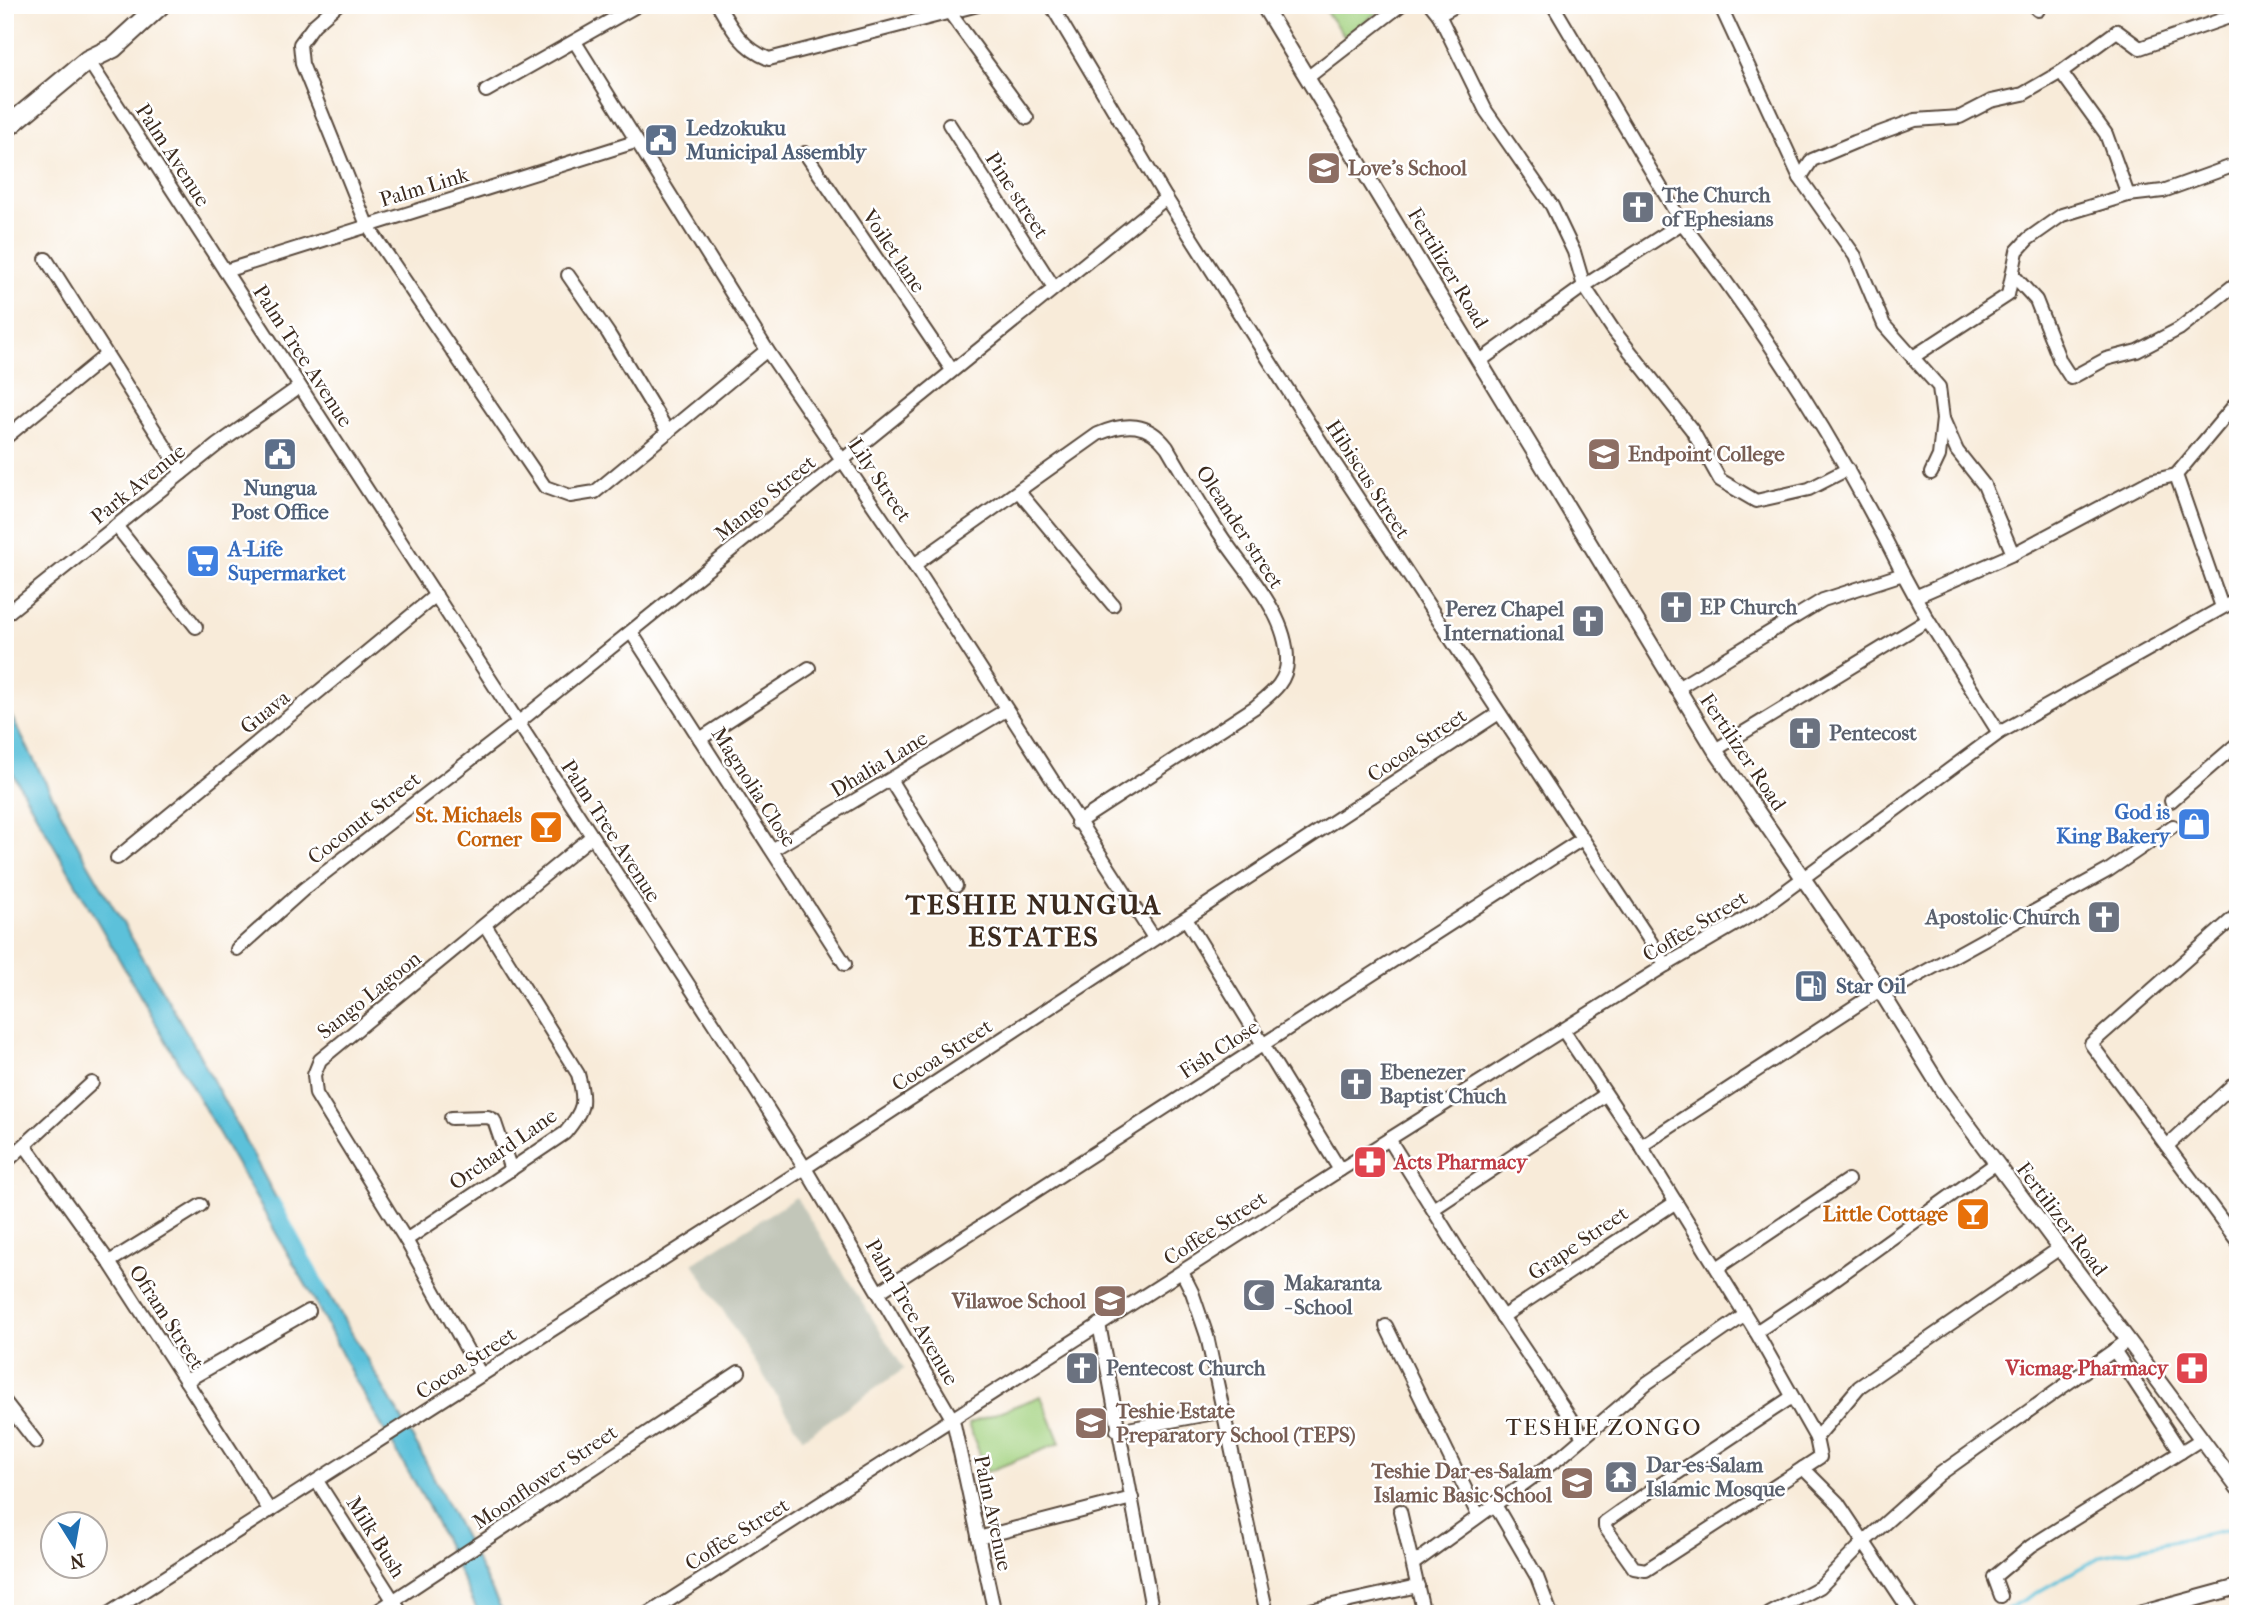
<svg xmlns="http://www.w3.org/2000/svg" width="2243" height="1619" font-family="'IM FELL French Canon',serif">
<style>
.industrial{fill:#c2c6b9}
.green{fill:#a3d280;stroke:#6f7e4f;stroke-width:2}
.water{fill:#5cc1da;stroke:#4c767c;stroke-width:2}
.lines{fill:none;stroke-linecap:round;stroke-linejoin:round}
.stream{stroke:#5cc1da;stroke-width:3.5}
.minor-casing{stroke:#57473a;stroke-width:16}
.tertiary-casing{stroke:#57473a;stroke-width:18}
.primary-casing{stroke:#57473a;stroke-width:23}
.minor{stroke:#fff;stroke-width:12}
.tertiary{stroke:#fff;stroke-width:14}
.primary{stroke:#fff;stroke-width:19}
.labels{text-anchor:middle;stroke-width:5;stroke-linejoin:round;paint-order:stroke}
.service-label{font-size:21px;font-weight:bold;fill:#4e5e75;stroke:#fff;text-anchor:start}
.street-label{font-size:21px;fill:#3b2a1e;stroke:#fff}
.education-label{font-size:21px;font-weight:bold;fill:#785e54;stroke:#fff;text-anchor:start}
.worship-label{font-size:21px;font-weight:bold;fill:#5b616d;stroke:#fff;text-anchor:start}
.shop-label{font-size:21px;font-weight:bold;fill:#366cbe;stroke:#fff;text-anchor:start}
.food-label{font-size:21px;font-weight:bold;fill:#c56008;stroke:#fff;text-anchor:end}
.health-label{font-size:21px;font-weight:bold;fill:#be3a42;stroke:#fff;text-anchor:start}
.neighbourhood-label{font-size:23px;letter-spacing:2px;fill:#3b2a1e;stroke:#fff}
.district-label{font-size:28px;font-weight:bold;letter-spacing:2px;fill:#3b2a1e;stroke:#fff}
</style>
<rect width="100%" height="100%" fill="#fff"/>
<filter id="ink" filterUnits="userSpaceOnUse"><feTurbulence type="fractalNoise" baseFrequency=".0143" numOctaves="2"/><feDisplacementMap in="SourceGraphic" scale="14" xChannelSelector="R" yChannelSelector="G"/><feConvolveMatrix kernelMatrix="1 2 1 2 8 2 1 2 1" color-interpolation-filters="sRGB"/></filter>
<filter id="wash" filterUnits="userSpaceOnUse"><feTurbulence type="fractalNoise" baseFrequency=".00686" numOctaves="4" result="noise"/><feDisplacementMap in="SourceGraphic" scale="28" xChannelSelector="R" yChannelSelector="G"/><feGaussianBlur stdDeviation="1.57" result="paint"/><feColorMatrix in="noise" values="0 0 0 0 0 0 0 0 0 0 0 0 0 0 0 0 0 1.4 0 .05"/><feComposite in="paint" operator="in"/></filter>
<g filter="url(#wash)">
<rect width="100%" height="100%" fill="#f8ebd9"/>
<!-- industrial -->
<path class="industrial" d="M796,1197L904,1369L803,1438L693,1263Z"/>
<!-- green -->
<g class="green">
<path d="M1321,5H1387L1345,37Z"/>
<path d="M1041,1396L1060,1443L987,1472L968,1424Z"/>
</g>
<!-- water -->
<path class="water" d="M5,704L82,853L193,1043L307,1256L419,1449L504,1614H479L428,1506L354,1378L315,1301L5,760Z"/>
<g class="lines">
<!-- stream -->
<g class="stream">
<path d="M277,1199L325,1288"/>
<path d="M1999,1614L2101,1556L2232,1529"/>
</g>
</g>
</g>
<g filter="url(#ink)">
<g class="lines">
<!-- minor casing -->
<g class="minor-casing">
<g id="minor">
<path d="M337,5L314,25L300,44L302,64L367,225L545,487L570,496L595,492L767,350"/>
<path d="M718,5C731,28 743,49 769,59L978,5"/>
<path d="M1051,5L1166,198L1326,450L1666,965"/>
<path d="M1431,5L1439,15L1486,111L1552,206L1574,252L1584,286L1614,331L1692,430L1720,480L1756,501L1809,489L1848,469"/>
<path d="M1553,5L1682,223"/>
<path d="M1720,5L1800,178L1855,256L1884,325L1939,387L1943,419L1939,456L1931,473"/>
<path d="M2033,5L2038,10"/>
<path d="M950,13L1027,118"/>
<path d="M1439,15L1457,5"/>
<path d="M575,42L767,350L914,565L1154,938"/>
<path d="M88,60L716,1027L805,1168L953,1420L995,1614"/>
<path d="M2061,72L2106,134L2128,195"/>
<path d="M1307,78L1401,5"/>
<path d="M486,91L638,5"/>
<path d="M949,124L1053,286"/>
<path d="M805,153L952,370"/>
<path d="M1800,178L1812,160L1855,142L1915,120L1960,117L1991,101L2023,94L2061,72L2117,31L2140,48L2238,14"/>
<path d="M46,259L182,473"/>
<path d="M225,271L635,142"/>
<path d="M568,275L608,333L668,432"/>
<path d="M2013,275L2036,300L2060,361L2071,378L2106,359L2137,351L2179,329L2238,282"/>
<path d="M1913,357L2008,295L2017,251L2028,239L2062,215L2128,195L2163,191L2238,164"/>
<path d="M1480,361L1584,286L1682,223C1767,333 1841,449 1903,574"/>
<path d="M1943,419L1957,451L1984,485L2013,554"/>
<path d="M5,438L105,356"/>
<path d="M1019,492L1113,605"/>
<path d="M117,527L196,627"/>
<path d="M914,565L1098,434C1126,422 1148,422 1167,447C1184,476 1201,506 1220,534C1244,571 1288,614 1287,661C1287,683 1270,694 1255,707L1077,823"/>
<path d="M1917,596L2013,554L2150,481L2176,475"/>
<path d="M2222,607L2176,475L2238,401"/>
<path d="M5,615L217,445L299,387"/>
<path d="M631,632L845,964"/>
<path d="M1676,689L1823,600L1903,574L1928,620"/>
<path d="M700,739L809,668"/>
<path d="M1715,750L1928,620L1999,733"/>
<path d="M891,781L956,886"/>
<path d="M2171,801L2238,743"/>
<path d="M772,850L1006,710"/>
<path d="M117,858L436,595"/>
<path d="M2238,914L2091,1044L2238,1242"/>
<path d="M1186,919L1340,1170"/>
<path d="M237,949L304,889L519,722L1166,198"/>
<path d="M1883,995L2109,870L2173,826"/>
<path d="M1563,1030L1641,1146L1880,990"/>
<path d="M451,1118L488,1117L494,1120L511,1170"/>
<path d="M1389,1139L1465,1261L1583,1437"/>
<path d="M1641,1146L1756,1332L1828,1284L1995,1164"/>
<path d="M2167,1146L2238,1080"/>
<path d="M26,1147L109,1262L270,1511"/>
<path d="M5,1163L92,1083"/>
<path d="M1433,1209L1605,1095"/>
<path d="M406,1240L565,1133C584,1110 586,1103 578,1074L485,925"/>
<path d="M109,1262L201,1205"/>
<path d="M1717,1268L1848,1180"/>
<path d="M1182,1272L1192,1292L1207,1336L1267,1614"/>
<path d="M879,1292L1582,839"/>
<path d="M1502,1317L1676,1202"/>
<path d="M1099,1324L1153,1614"/>
<path d="M1386,1326L1478,1515"/>
<path d="M1756,1332L1816,1438L1859,1387L2057,1250"/>
<path d="M2114,1350L2181,1452"/>
<path d="M481,1375L406,1240L316,1094L314,1075L320,1060L591,837"/>
<path d="M186,1381L309,1311"/>
<path d="M1792,1397L1619,1512L1605,1522V1527L1634,1568L1646,1570L1820,1457L1816,1438"/>
<path d="M5,1402L36,1442"/>
<path d="M1117,1431L1225,1411"/>
<path d="M1803,1468L1838,1503L1912,1614"/>
<path d="M317,1481L402,1614"/>
<path d="M1494,1503L1537,1577L1551,1614"/>
<path d="M1400,1511L1424,1614"/>
<path d="M978,1538L1132,1498"/>
<path d="M1413,1564L1562,1456L1647,1383L1745,1315"/>
<path d="M2001,1596L1994,1577L2031,1546L2200,1440"/>
<path d="M108,1614L805,1168L1499,713"/>
<path d="M373,1614L739,1372"/>
<path d="M648,1614L1340,1170L1666,965L1760,910L1999,733L2238,599"/>
<path d="M1292,1614L1418,1586"/>
<path d="M1769,1614L1820,1587L1865,1541L1940,1474L2127,1341"/>
</g>
</g>
<!-- tertiary casing -->
<g class="tertiary-casing">
<g id="tertiary">
<path d="M1263,5L1715,750L1880,990L1942,1090L2238,1488"/>
<path d="M2139,1614L2238,1587"/>
</g>
</g>
<!-- primary casing -->
<g class="primary-casing">
<path id="primary" d="M5,129L88,60L113,48L160,5"/>
</g>
<!-- minor -->
<use href="#minor" class="minor"/>
<!-- tertiary -->
<use href="#tertiary" class="tertiary"/>
<!-- primary -->
<use href="#primary" class="primary"/>
</g>
</g>
<!-- icons -->
<defs>
<g id="civic-square" transform="scale(1.75)"><rect x="-9" y="-9" width="18" height="18" rx="4" fill="#5c6f8a" stroke="#fff"/><path d="M-.6-6.5H3V-4.5H.6V-3L4-1V1h2V6H-6V1h2V-1L-.6-3ZM-1.2 2.5V6h2.4V2.5Z" fill="#fff"/></g>
<g id="school-square" transform="scale(1.75)"><rect x="-9" y="-9" width="18" height="18" rx="4" fill="#8d6e63" stroke="#fff"/><path d="M0-5L7-2L0 1L-7-2ZM-4 1L0 2.5L4 1V4Q0 6-4 4Z" fill="#fff"/></g>
<g id="church-square" transform="scale(1.75)"><rect x="-9" y="-9" width="18" height="18" rx="4" fill="#6b7280" stroke="#fff"/><path d="M-1.2-6h2.4v3.5h3.3v2.4h-3.3V6h-2.4V-.1h-3.3v-2.4h3.3Z" fill="#fff"/></g>
<g id="supermarket-square" transform="scale(1.75)"><rect x="-9" y="-9" width="18" height="18" rx="4" fill="#3f7fe0" stroke="#fff"/><path d="M-6-5.5h2.5l.6 2H6L4.5 2H-2.5L-4.4-4H-6ZM-1.5 3.2a1.3 1.3 0 1 0 .1 0ZM3 3.2a1.3 1.3 0 1 0 .1 0Z" fill="#fff"/></g>
<g id="shop-square" transform="scale(1.75)"><rect x="-9" y="-9" width="18" height="18" rx="4" fill="#3f7fe0" stroke="#fff"/><path d="M-5-2.5h2.3a2.7 3.5 0 0 1 5.4 0H5L5.5 6h-11ZM-1.5-2.5h3a1.5 2.3 0 0 0-3 0Z" fill="#fff"/></g>
<g id="bar-square" transform="scale(1.75)"><rect x="-9" y="-9" width="18" height="18" rx="4" fill="#e8710a" stroke="#fff"/><path d="M-6-5H6L.8 .8V4.5H3.5V6h-7V4.5H-.8V.8Z" fill="#fff"/></g>
<g id="fuel-square" transform="scale(1.75)"><rect x="-9" y="-9" width="18" height="18" rx="4" fill="#5c6f8a" stroke="#fff"/><path d="M-5.5-6h7V0h2V4h1.3V-2.5L3-4.5l.8-.8L6-3V5H2.5V1h-1V6h-7ZM-4.2-4.7v3.2H.2V-4.7Z" fill="#fff"/></g>
<g id="pharmacy-square" transform="scale(1.75)"><rect x="-9" y="-9" width="18" height="18" rx="4" fill="#e0444e" stroke="#fff"/><path d="M-2-6h4v4h4v4h-4v4h-4v-4h-4v-4h4Z" fill="#fff"/></g>
<g id="mosque-square" transform="scale(1.75)"><rect x="-9" y="-9" width="18" height="18" rx="4" fill="#6b7280" stroke="#fff"/><path d="M3.5-4.9A6 6 0 1 0 3.5 4.9A5 5 0 1 1 3.5-4.9Z" fill="#fff"/></g>
<g id="temple-square" transform="scale(1.75)"><rect x="-9" y="-9" width="18" height="18" rx="4" fill="#6b7280" stroke="#fff"/><path d="M0-6L5-2H3V0L6.5 2.5H4V6H1.5V3h-3V6H-4V2.5H-6.5L-3 0V-2H-5Z" fill="#fff"/></g>
</defs>
<g fill-rule="evenodd">
<use href="#civic-square" x="661" y="140"/>
<use href="#school-square" x="1324" y="168"/>
<use href="#church-square" x="1638" y="207"/>
<use href="#civic-square" x="280" y="454"/>
<use href="#school-square" x="1604" y="454"/>
<use href="#supermarket-square" x="203" y="561"/>
<use href="#church-square" x="1676" y="607"/>
<use href="#church-square" x="1588" y="621"/>
<use href="#church-square" x="1805" y="733"/>
<use href="#shop-square" x="2194" y="824"/>
<use href="#bar-square" x="546" y="827"/>
<use href="#church-square" x="2104" y="917"/>
<use href="#fuel-square" x="1811" y="986"/>
<use href="#church-square" x="1356" y="1084"/>
<use href="#pharmacy-square" x="1370" y="1162"/>
<use href="#bar-square" x="1973" y="1214"/>
<use href="#mosque-square" x="1259" y="1295"/>
<use href="#school-square" x="1110" y="1301"/>
<use href="#church-square" x="1082" y="1368"/>
<use href="#pharmacy-square" x="2192" y="1368"/>
<use href="#school-square" x="1091" y="1423"/>
<use href="#temple-square" x="1621" y="1477"/>
<use href="#school-square" x="1577" y="1483"/>
</g>
<g class="labels">
<!-- service labels -->
<g class="service-label">
<text x="686" y="135">Ledzokuku<tspan x="686" dy="24">Municipal Assembly</tspan></text>
<text x="280" y="495" text-anchor="middle">Nungua<tspan x="280" dy="24">Post Office</tspan></text>
<text x="1836" y="993">Star Oil</text>
</g>
<!-- street labels -->
<g class="street-label">
<text transform="translate(173 155) rotate(57)" y="7">Palm Avenue</text>
<text transform="translate(424 187) rotate(-17)" y="7">Palm Link</text>
<text transform="translate(1017 195) rotate(57)" y="7">Pine street</text>
<text transform="translate(894 251) rotate(56)" y="7">Voilet lane</text>
<text transform="translate(1448 268) rotate(59)" y="7">Fertilizer Road</text>
<text transform="translate(303 356) rotate(57)" y="7">Palm Tree Avenue</text>
<text transform="translate(1368 479) rotate(57)" y="7">Hibiscus Street</text>
<text transform="translate(880 480) rotate(56)" y="7">Lily Street</text>
<text transform="translate(138 484) rotate(-39)" y="7">Park Avenue</text>
<text transform="translate(765 498) rotate(-39)" y="7">Mango Street</text>
<text transform="translate(1240 527) rotate(57)" y="7">Oleander street</text>
<text transform="translate(265 712) rotate(-39)" y="7">Guava</text>
<text transform="translate(1417 745) rotate(-34)" y="7">Cocoa Street</text>
<text transform="translate(1743 752) rotate(56)" y="7">Fertilizer Road</text>
<text transform="translate(879 764) rotate(-31)" y="7">Dhalia Lane</text>
<text transform="translate(754 787) rotate(57)" y="7">Magnolia Close</text>
<text transform="translate(364 818) rotate(-38)" y="7">Coconut Street</text>
<text transform="translate(611 831) rotate(57)" y="7">Palm Tree Avenue</text>
<text transform="translate(1695 926) rotate(-31)" y="7">Coffee Street</text>
<text transform="translate(369 995) rotate(-39)" y="7">Sango Lagoon</text>
<text transform="translate(1219 1049) rotate(-33)" y="7">Fish Close</text>
<text transform="translate(942 1055) rotate(-33)" y="7">Cocoa Street</text>
<text transform="translate(503 1149) rotate(-35)" y="7">Orchard Lane</text>
<text transform="translate(2062 1219) rotate(53)" y="7">Fertilizer Road</text>
<text transform="translate(1215 1228) rotate(-33)" y="7">Coffee Street</text>
<text transform="translate(1578 1243) rotate(-34)" y="7">Grape Street</text>
<text transform="translate(912 1312) rotate(60)" y="7">Palm Tree Avenue</text>
<text transform="translate(167 1317) rotate(57)" y="7">Ofram Street</text>
<text transform="translate(466 1363) rotate(-33)" y="7">Cocoa Street</text>
<text transform="translate(545 1477) rotate(-34)" y="7">Moonflower Street</text>
<text transform="translate(993 1513) rotate(78)" y="7">Palm Avenue</text>
<text transform="translate(737 1534) rotate(-32)" y="7">Coffee Street</text>
<text transform="translate(376 1537) rotate(58)" y="7">Milk Bush</text>
</g>
<!-- education labels -->
<g class="education-label">
<text x="1348" y="175">Love's School</text>
<text x="1628" y="461">Endpoint College</text>
<text x="1086" y="1308" text-anchor="end">Vilawoe School</text>
<text x="1116" y="1418">Teshie Estate<tspan x="1116" dy="24">Preparatory School (TEPS)</tspan></text>
<text x="1552" y="1478" text-anchor="end">Teshie Dar-es-Salam<tspan x="1552" dy="24">Islamic Basic School</tspan></text>
</g>
<!-- worship labels -->
<g class="worship-label">
<text x="1662" y="202">The Church<tspan x="1662" dy="24">of Ephesians</tspan></text>
<text x="1700" y="614">EP Church</text>
<text x="1564" y="616" text-anchor="end">Perez Chapel<tspan x="1564" dy="24">International</tspan></text>
<text x="1829" y="740">Pentecost</text>
<text x="2080" y="924" text-anchor="end">Apostolic Church</text>
<text x="1380" y="1079">Ebenezer<tspan x="1380" dy="24">Baptist Chuch</tspan></text>
<text x="1284" y="1290">Makaranta<tspan x="1284" dy="24">- School</tspan></text>
<text x="1106" y="1375">Pentecost Church</text>
<text x="1646" y="1472">Dar-es-Salam<tspan x="1646" dy="24">Islamic Mosque</tspan></text>
</g>
<!-- shop labels -->
<g class="shop-label">
<text x="228" y="556">A-Life<tspan x="228" dy="24">Supermarket</tspan></text>
<text x="2170" y="819" text-anchor="end">God is<tspan x="2170" dy="24">King Bakery</tspan></text>
</g>
<!-- food labels -->
<g class="food-label">
<text x="522" y="822">St. Michaels<tspan x="522" dy="24">Corner</tspan></text>
<text x="1948" y="1221">Little Cottage</text>
</g>
<!-- health labels -->
<g class="health-label">
<text x="1394" y="1169">Acts Pharmacy</text>
<text x="2168" y="1375" text-anchor="end">Vicmag Pharmacy</text>
</g>
<!-- neighbourhood labels -->
<g class="neighbourhood-label">
<text x="1604" y="1435">TESHIE ZONGO</text>
</g>
<!-- district labels -->
<g class="district-label">
<text x="1034" y="914">TESHIE NUNGUA<tspan x="1034" dy="32">ESTATES</tspan></text>
</g>
</g>
<!-- margin -->
<rect width="2243" height="1619" fill="none" stroke="#fff" stroke-width="28"/>
<!-- north arrow -->
<g transform="translate(74 1545) rotate(169)"><circle r="33" fill="#ffffff" stroke="#b1aaa5" stroke-width="2"/>
<path d="M0-5L12 26L0 18L-12 26Z" fill="#1f6fb2"/>
<text y="-10" font-size="19" font-weight="bold" text-anchor="middle" fill="#3b2a1e">N</text>
</g>
</svg>
